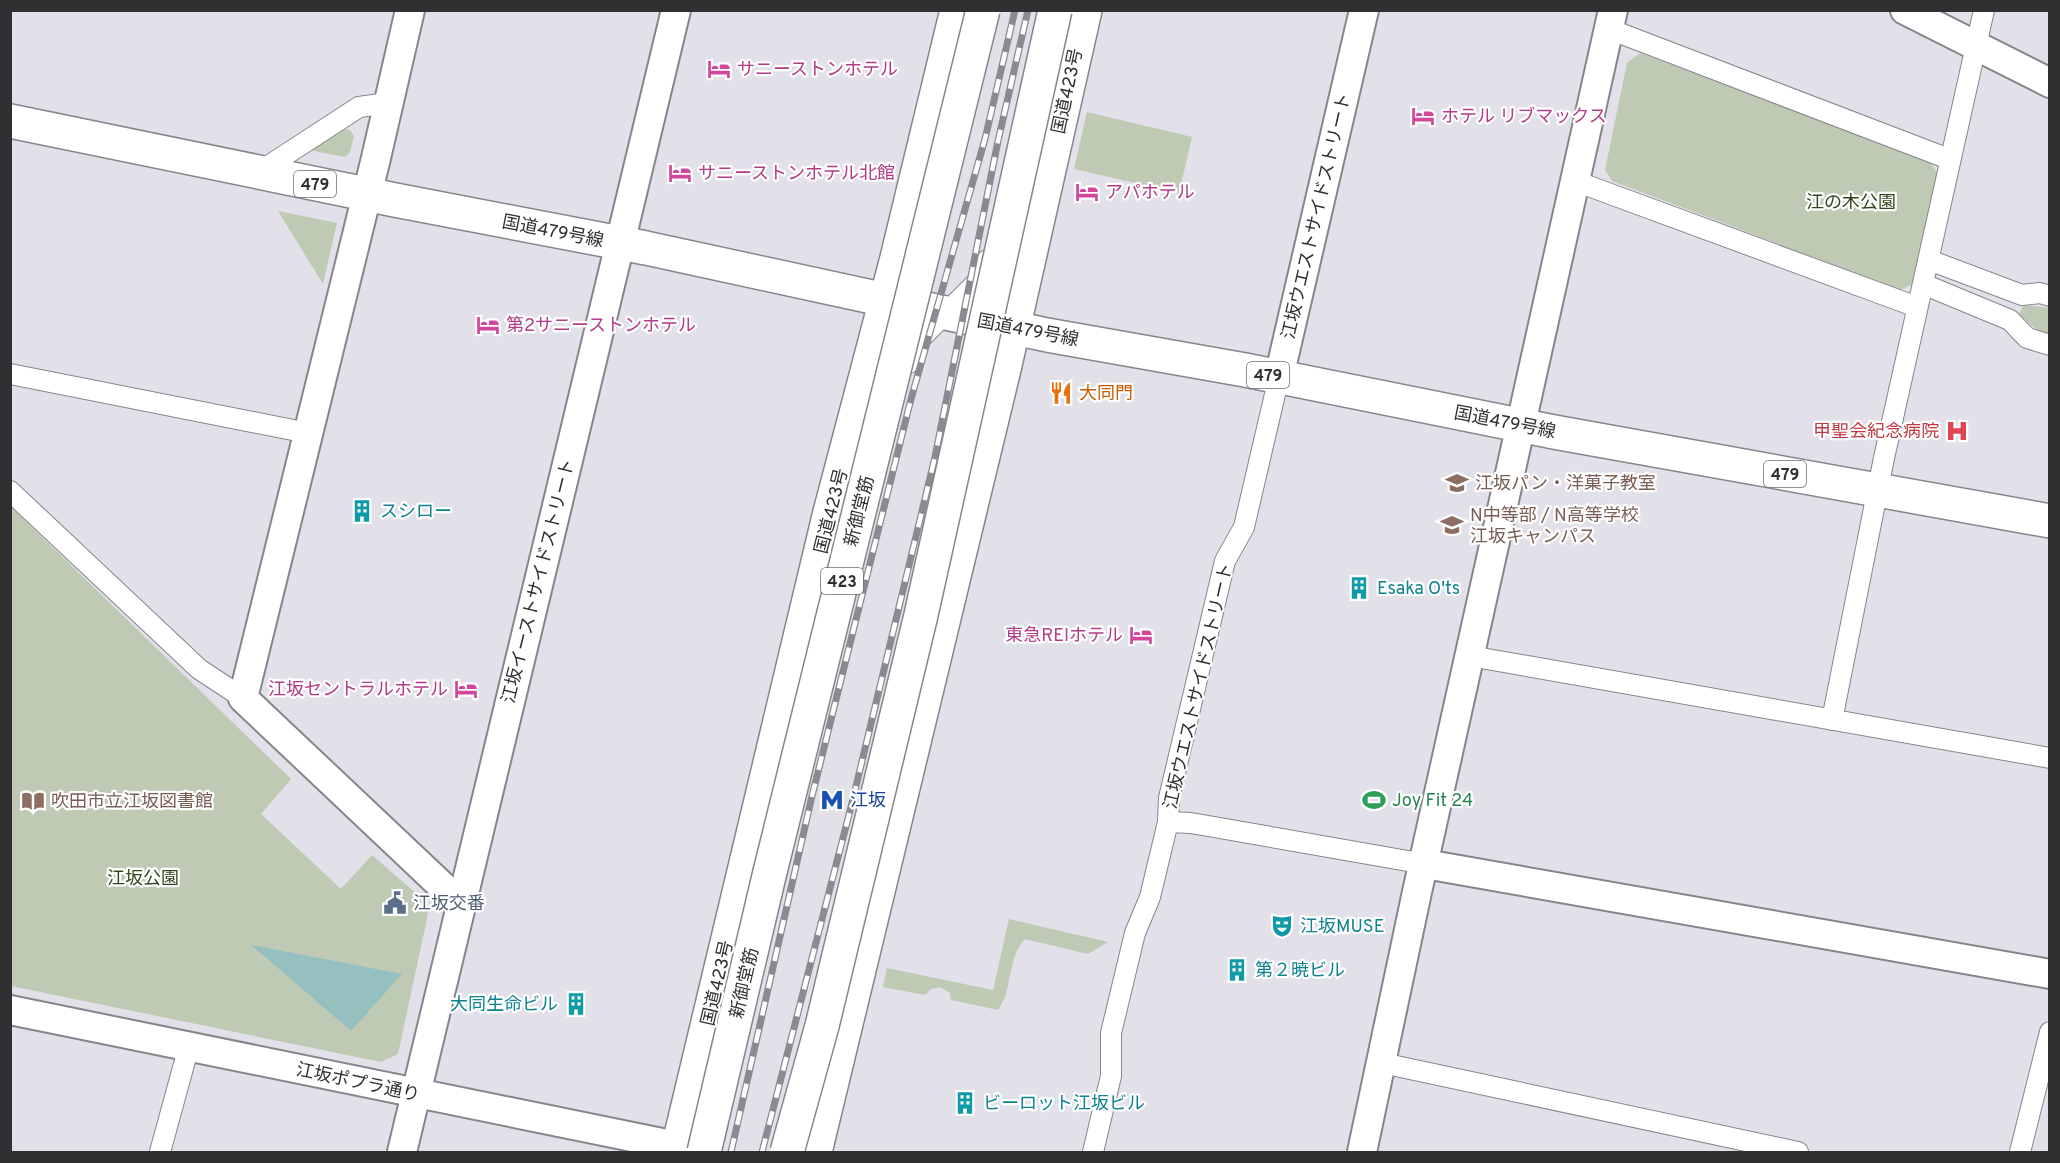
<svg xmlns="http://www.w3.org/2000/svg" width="2060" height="1163" font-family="Overpass,'Noto Sans JP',sans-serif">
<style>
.green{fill:#becab4}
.water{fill:#96c0c0}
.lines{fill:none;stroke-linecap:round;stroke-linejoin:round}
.street-casing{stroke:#87858c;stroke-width:22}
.secondary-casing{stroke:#87858c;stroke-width:32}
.highway-casing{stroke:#87858c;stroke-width:36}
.street{stroke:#fff;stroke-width:20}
.secondary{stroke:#fff;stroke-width:28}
.highway{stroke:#fff;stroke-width:33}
.rail-casing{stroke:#8b8a90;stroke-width:7}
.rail{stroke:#fff;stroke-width:4.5;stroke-dasharray:14;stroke-linecap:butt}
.highway-bridge-casing{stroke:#87858c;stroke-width:36;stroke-linecap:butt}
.highway-bridge{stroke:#fff;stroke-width:33}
.labels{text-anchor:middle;stroke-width:4.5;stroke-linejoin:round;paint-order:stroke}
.shield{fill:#fff;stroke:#6e6e70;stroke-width:1.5}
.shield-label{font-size:16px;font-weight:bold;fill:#303033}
.hotel-label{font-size:18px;fill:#b23c85;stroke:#fff;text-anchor:start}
.street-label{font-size:18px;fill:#303033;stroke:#fff}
.park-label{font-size:18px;fill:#31481c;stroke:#fff}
.food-label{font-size:18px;fill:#c56008;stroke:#fff;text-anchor:start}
.health-label{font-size:18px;fill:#be3a42;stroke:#fff;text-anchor:end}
.education-label{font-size:18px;fill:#785e54;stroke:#fff;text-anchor:start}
.culture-label{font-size:18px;fill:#0d838f;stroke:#fff;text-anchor:start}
.transit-label{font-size:18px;fill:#164399;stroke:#fff;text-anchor:start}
.leisure-label{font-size:18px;fill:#27864d;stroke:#fff;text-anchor:start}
.service-label{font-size:18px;fill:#4e5e75;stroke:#fff;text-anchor:start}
</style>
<rect width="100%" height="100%" fill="#e2e0e8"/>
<!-- green -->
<g class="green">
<path d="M1640,53L1930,162L1938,174L1915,283L1900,290L1612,181L1605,170L1627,63Z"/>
<path d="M1087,112L1192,137L1179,193L1074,169Z"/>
<path d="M337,128L350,130L354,136L350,152L345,157L309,150Z"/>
<path d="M278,211L337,223L323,284Z"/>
<path d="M2023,305L2049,308V334L2037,330L2019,315Z"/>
<path d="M11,507L291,779L261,814L341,889L372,855L426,902L428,914L398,1054L381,1062L11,986Z"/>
<path d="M1009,919L1108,942L1088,954L1025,939C1007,957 1013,990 998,1010L951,1000L950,993L940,987L931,989L925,995L883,987L887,968L993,990Z"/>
</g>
<!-- water -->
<path class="water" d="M251,945L402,974L351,1031Z"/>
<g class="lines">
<!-- street casing -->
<g class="street-casing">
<g id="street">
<path d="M1609,29L1949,159"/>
<path d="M259,172L359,107L388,103"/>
<path d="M1575,181L1917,307"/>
<path d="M1929,260L2022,295L2040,293L2050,296"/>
<path d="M1923,284L2010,320L2027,338L2050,345"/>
<path d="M909,363L914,345L983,276L987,260"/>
<path d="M10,374L308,433"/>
<path d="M10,491L199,669L243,698"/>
<path d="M1470,656L2050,758"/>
<path d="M1832,720L1884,458L1984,10"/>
<path d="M1168,822L1191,823L1425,864"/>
<path d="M1382,1063L1798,1152"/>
<path d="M160,1152L189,1046"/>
<path d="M1093,1152L1111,1076V1033L1135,933L1150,897L1168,822L1169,798L1225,561L1244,527L1279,377"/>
<path d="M2020,1152L2050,1032"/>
</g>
</g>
<!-- secondary casing -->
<g class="secondary-casing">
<g id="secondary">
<path d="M410,10L376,158L243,698L461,904"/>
<path d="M1905,10L2050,83"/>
<path d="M1279,377L1364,10"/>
<path d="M1425,864L2050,974"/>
<path d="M10,1010L701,1151"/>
<path d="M402,1152L676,10"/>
<path d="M1362,1152L1417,892L1613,10"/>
</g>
</g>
<!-- highway casing -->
<g class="highway-casing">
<g id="highway">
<path d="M10,121L395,200L646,248L1047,335L1245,370L1554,432L2050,521"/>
<path d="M677,1152L829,516L897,258L957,10"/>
<path d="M815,1152L1005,365L1085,10"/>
</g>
</g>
<!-- street -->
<use href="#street" class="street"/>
<!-- secondary -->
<use href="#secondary" class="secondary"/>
<!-- highway -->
<use href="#highway" class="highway"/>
<!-- rail casing -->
<g class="rail-casing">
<g id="rail">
<path d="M731,1152L812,796L911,399L985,139L1015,10"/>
<path d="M762,1152L852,803L935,457L998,141L1028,10"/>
</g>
</g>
<!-- rail -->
<use href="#rail" class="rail"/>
<!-- highway-bridge casing -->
<g class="highway-bridge-casing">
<g id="highway-bridge">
<path d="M704,1152L769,876L983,10"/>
<path d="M787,1152L822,1026L921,615L1055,10"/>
</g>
</g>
<!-- highway-bridge -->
<use href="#highway-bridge" class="highway-bridge"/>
</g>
<!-- icons -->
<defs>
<g id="hotel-bare" transform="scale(1.8)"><path d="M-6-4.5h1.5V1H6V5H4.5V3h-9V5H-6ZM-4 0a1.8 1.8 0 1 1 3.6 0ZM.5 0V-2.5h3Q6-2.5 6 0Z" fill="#d1479c" stroke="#fff" stroke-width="2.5" paint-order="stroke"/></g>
<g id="restaurant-bare" transform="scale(1.8)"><path d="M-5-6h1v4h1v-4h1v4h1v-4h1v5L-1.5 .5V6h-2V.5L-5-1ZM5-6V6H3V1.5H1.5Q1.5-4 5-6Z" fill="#e8710a" stroke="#fff" stroke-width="2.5" paint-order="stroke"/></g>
<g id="hospital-bare" transform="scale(1.8)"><path d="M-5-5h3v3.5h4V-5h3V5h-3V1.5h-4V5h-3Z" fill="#e0444e" stroke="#fff" stroke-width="2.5" paint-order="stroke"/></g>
<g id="school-bare" transform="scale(1.8)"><path d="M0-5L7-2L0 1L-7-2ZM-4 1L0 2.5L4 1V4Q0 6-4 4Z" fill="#8d6e63" stroke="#fff" stroke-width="2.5" paint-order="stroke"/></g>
<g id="building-bare" transform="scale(1.8)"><path d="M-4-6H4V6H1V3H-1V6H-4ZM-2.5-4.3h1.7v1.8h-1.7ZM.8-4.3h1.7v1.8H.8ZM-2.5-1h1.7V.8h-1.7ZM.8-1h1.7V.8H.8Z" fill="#0f9aa8" stroke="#fff" stroke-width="2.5" paint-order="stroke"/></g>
<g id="metro-bare" transform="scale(1.8)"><path d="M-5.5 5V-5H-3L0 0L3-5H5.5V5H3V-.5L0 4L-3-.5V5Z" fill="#1a4fb4" stroke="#fff" stroke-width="2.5" paint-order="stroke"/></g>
<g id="stadium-bare" transform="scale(1.8)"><path d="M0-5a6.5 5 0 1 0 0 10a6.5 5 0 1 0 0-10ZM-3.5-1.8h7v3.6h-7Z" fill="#2e9e5b" stroke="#fff" stroke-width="2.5" paint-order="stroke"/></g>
<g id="library-bare" transform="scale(1.8)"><path d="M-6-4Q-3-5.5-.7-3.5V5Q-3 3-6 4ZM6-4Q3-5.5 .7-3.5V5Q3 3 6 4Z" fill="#8d6e63" stroke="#fff" stroke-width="2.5" paint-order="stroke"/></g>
<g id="civic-bare" transform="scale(1.8)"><path d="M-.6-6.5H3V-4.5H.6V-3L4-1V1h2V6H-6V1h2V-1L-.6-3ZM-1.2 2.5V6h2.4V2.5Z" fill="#5c6f8a" stroke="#fff" stroke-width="2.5" paint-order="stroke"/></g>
<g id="theatre-bare" transform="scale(1.8)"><path d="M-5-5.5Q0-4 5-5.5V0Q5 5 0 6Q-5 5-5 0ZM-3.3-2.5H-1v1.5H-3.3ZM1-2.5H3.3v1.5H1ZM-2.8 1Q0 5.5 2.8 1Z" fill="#0f9aa8" stroke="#fff" stroke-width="2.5" paint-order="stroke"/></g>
</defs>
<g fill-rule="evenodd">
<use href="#hotel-bare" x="719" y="69"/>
<use href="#hotel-bare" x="1423" y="116"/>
<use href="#hotel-bare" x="680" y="173"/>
<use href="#hotel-bare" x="1087" y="192"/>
<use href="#hotel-bare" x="488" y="325"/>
<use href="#restaurant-bare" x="1061" y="393"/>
<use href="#hospital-bare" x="1957" y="431"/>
<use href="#school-bare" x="1457" y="483"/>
<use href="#building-bare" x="362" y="511"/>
<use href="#school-bare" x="1452" y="525"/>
<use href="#building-bare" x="1359" y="588"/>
<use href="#hotel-bare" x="1141" y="635"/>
<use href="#hotel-bare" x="466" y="689"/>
<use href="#metro-bare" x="832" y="800"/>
<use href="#stadium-bare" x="1374" y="800"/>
<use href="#library-bare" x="33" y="801"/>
<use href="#civic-bare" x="395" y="903"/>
<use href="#theatre-bare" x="1282" y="926"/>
<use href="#building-bare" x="1237" y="970"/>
<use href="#building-bare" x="576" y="1004"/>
<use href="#building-bare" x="965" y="1103"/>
</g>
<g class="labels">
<!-- shield labels -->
<g class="shield">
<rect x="294" y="171" width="42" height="26" rx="4.5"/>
<rect x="1247" y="362" width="42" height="26" rx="4.5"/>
<rect x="1764" y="461" width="42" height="26" rx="4.5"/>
<rect x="821" y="568" width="42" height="26" rx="4.5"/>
</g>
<g class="shield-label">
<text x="315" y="190">479</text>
<text x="1268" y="381">479</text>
<text x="1785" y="480">479</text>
<text x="842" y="587">423</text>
</g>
<!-- hotel labels -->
<g class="hotel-label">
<text x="737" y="75">サニーストンホテル</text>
<text x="1441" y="122">ホテル リブマックス</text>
<text x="698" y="179">サニーストンホテル北館</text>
<text x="1105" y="198">アパホテル</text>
<text x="506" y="331">第2サニーストンホテル</text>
<text x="1123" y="641" text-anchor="end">東急REIホテル</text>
<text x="448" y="695" text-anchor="end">江坂セントラルホテル</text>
</g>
<!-- street labels -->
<g class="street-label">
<text transform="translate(1067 91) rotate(-78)" y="6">国道423号</text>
<text transform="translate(1316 216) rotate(-77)" y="6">江坂ウエストサイドストリート</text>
<text transform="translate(553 231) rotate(11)" y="6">国道479号線</text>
<text transform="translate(1028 330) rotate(11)" y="6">国道479号線</text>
<text transform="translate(1505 422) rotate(11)" y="6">国道479号線</text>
<text transform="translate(831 511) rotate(-76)" y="6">国道423号</text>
<text transform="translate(859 511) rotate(-76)" y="6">新御堂筋</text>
<text transform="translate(538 581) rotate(-76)" y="6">江坂イーストサイドストリート</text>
<text transform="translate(1198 686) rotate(-77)" y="6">江坂ウエストサイドストリート</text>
<text transform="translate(717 983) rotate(-77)" y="6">国道423号</text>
<text transform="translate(744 983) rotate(-77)" y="6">新御堂筋</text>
<text transform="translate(358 1082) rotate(12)" y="6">江坂ポプラ通り</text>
</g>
<!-- park labels -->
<g class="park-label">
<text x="1851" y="208">江の木公園</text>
<text x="143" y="884">江坂公園</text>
</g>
<!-- food labels -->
<g class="food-label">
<text x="1079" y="399">大同門</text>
</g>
<!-- health labels -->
<g class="health-label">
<text x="1939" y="437">甲聖会紀念病院</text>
</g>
<!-- education labels -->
<g class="education-label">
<text x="1475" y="489">江坂パン・洋菓子教室</text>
<text x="1470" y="521">N中等部 / N高等学校<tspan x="1470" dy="21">江坂キャンパス</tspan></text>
<text x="51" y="807">吹田市立江坂図書館</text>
</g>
<!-- culture labels -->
<g class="culture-label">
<text x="380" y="517">スシロー</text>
<text x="1377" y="594">Esaka O'ts</text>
<text x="1300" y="932">江坂MUSE</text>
<text x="1255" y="976">第２暁ビル</text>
<text x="558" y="1010" text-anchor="end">大同生命ビル</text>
<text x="983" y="1109">ビーロット江坂ビル</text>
</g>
<!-- transit labels -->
<g class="transit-label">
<text x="850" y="806">江坂</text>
</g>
<!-- leisure labels -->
<g class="leisure-label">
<text x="1392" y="806">Joy Fit 24</text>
</g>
<!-- service labels -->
<g class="service-label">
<text x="413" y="909">江坂交番</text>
</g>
</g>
<!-- border -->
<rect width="2060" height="1163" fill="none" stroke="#303033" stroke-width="24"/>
</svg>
